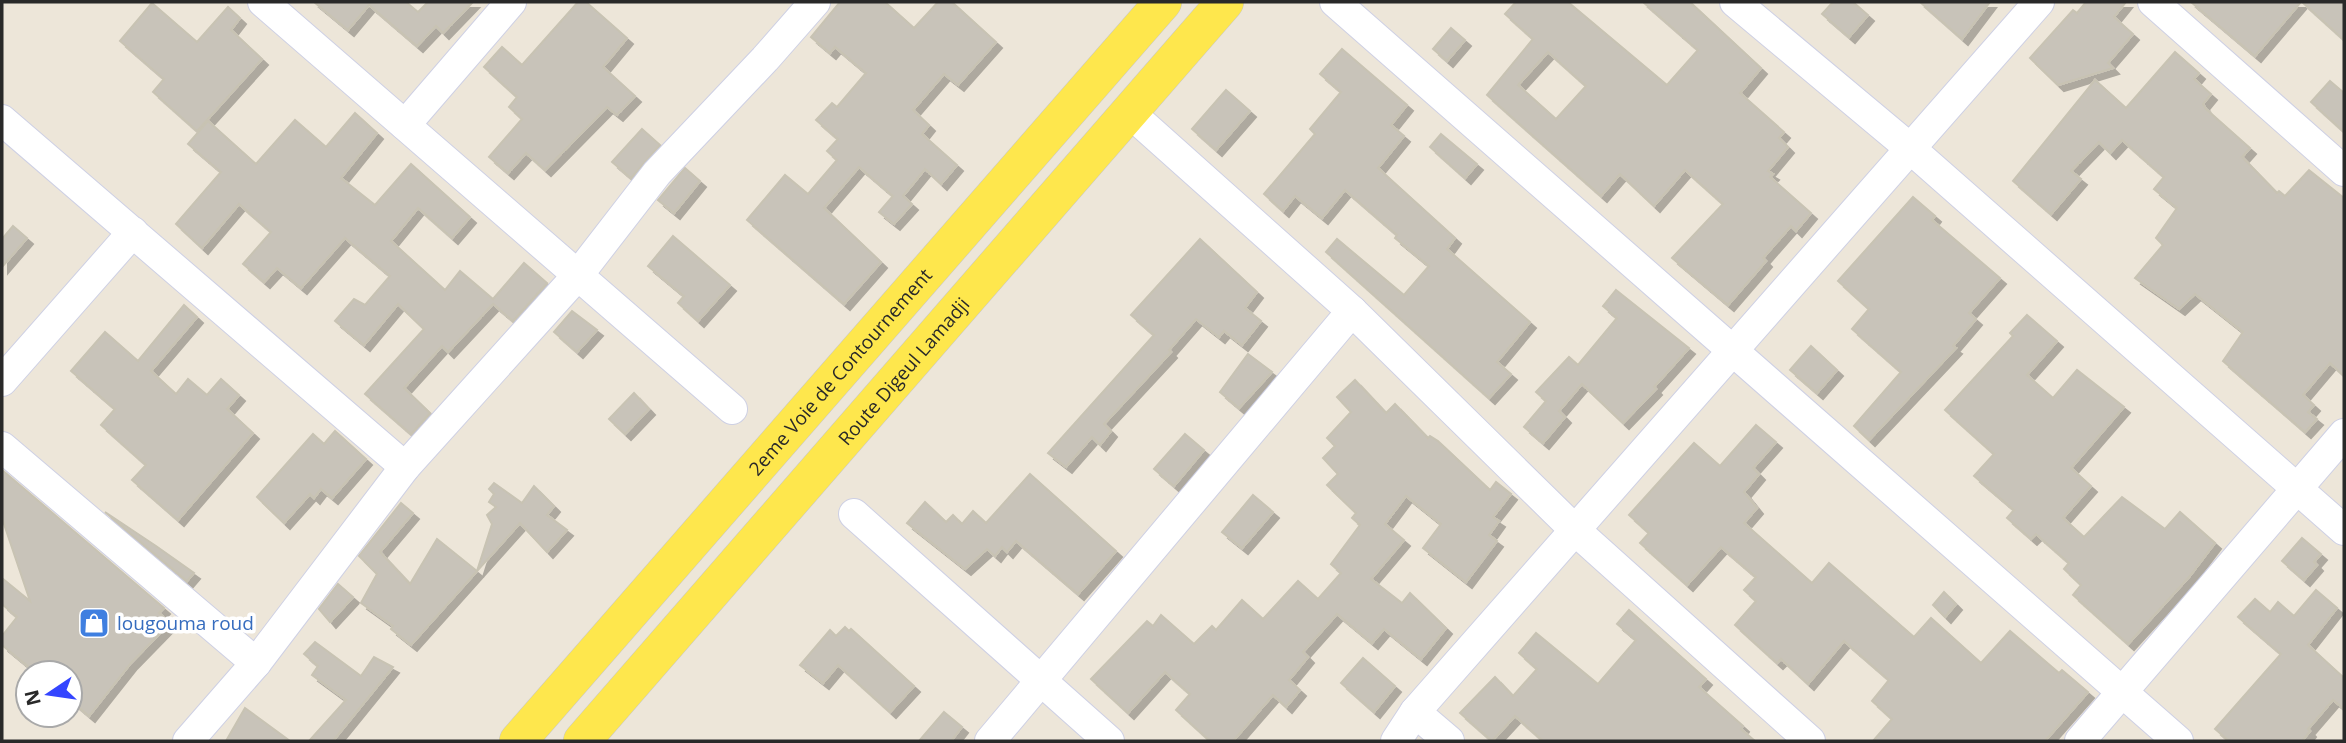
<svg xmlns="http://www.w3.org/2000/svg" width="2346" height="743" font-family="'Open Sans',sans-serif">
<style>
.building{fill:#c8c3b9;stroke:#c8c3b3;stroke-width:2;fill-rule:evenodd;filter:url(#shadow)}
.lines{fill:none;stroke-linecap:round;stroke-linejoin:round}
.minor-casing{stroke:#ced0e4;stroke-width:32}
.major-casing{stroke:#c7c7c7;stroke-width:38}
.minor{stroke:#fff;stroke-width:30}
.major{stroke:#fee74d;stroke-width:37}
.labels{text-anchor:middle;stroke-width:7;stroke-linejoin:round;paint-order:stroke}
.street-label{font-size:19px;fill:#292929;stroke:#fff}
.shop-label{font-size:19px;fill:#366cbe;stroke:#fff;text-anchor:start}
</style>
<defs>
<filter id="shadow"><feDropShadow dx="6" dy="6" stdDeviation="0" flood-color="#0004"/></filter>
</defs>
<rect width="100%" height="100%" fill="#ede6d9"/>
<!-- building -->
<g class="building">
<path d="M314,2H406L418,12L428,2H473L443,33L436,26L417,46L369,5L348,30Z"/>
<path d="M578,2H586L627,38L603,67L635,96L617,115L607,107L545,170L526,153L508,173L489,157L522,119L509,107L517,97L484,67L502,47L522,65Z"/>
<path d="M840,2H885L914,28L938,2H952L996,42L958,85L944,74L913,110L929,125L922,134L957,165L941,184L925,169L903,196L912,204L894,224L879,212L893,196L859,167L824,208L881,262L844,304L747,220L785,175L808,194L837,160L827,151L838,139L816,120L832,103L837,107L866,73L835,47L830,53L811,37Z"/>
<path d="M1516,2H1568L1667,85L1698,50L1643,2H1690L1761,68L1740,93L1784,132L1779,138L1788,147L1768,171L1773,174L1770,177L1811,213L1796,231L1791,226L1763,258L1766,261L1728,305L1672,258L1723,204L1685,170L1654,206L1620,174L1601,196L1487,95L1533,39L1505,14ZM1548,52L1586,86L1556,119L1518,85Z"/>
<path d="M1833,2H1853L1868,15L1849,37L1822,14Z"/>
<path d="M1920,2H1990L1962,39Z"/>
<path d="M2086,2H2126L2114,17L2133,34L2108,63L2113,68L2058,85L2030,58L2073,10L2077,13Z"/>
<path d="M2191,2H2301L2255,56Z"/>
<path d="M2302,2H2344V40Z"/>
<path d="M152,3L197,42L228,7L240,18L231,30L262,59L197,131L153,92L164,79L120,41Z"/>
<path d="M1451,28L1465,40L1447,61L1433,49Z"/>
<path d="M1342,49L1407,105L1391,125L1404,136L1378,168L1455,238L1447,249L1530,322L1497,362L1511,374L1489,398L1326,252L1337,239L1404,295L1429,266L1395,238L1397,235L1345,190L1322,218L1295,196L1283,211L1264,194L1315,134L1310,129L1341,92L1320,74Z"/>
<path d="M2175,52L2199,73L2194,79L2211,94L2203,104L2206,109L2250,148L2242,157L2277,193L2279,191L2285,196L2309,170L2344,198V376L2330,363L2303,395L2314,405L2308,412L2317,419L2305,432L2223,361L2243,332L2195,294L2179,309L2135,278L2163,245L2156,238L2177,208L2154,189L2164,177L2122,140L2110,153L2099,142L2071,171L2081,179L2051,214L2013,181L2095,80L2126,108Z"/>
<path d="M2330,81L2344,93V132L2311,102Z"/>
<path d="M1226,90L1250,111L1216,150L1192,129Z"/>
<path d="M355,113L377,133L341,178L375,205L411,164L470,217L452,238L418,208L391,241L445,290L460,271L493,299L524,263L547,283L513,321L493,304L448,352L442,346L404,388L430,413L411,434L365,394L424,329L398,304L364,345L335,321L354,299L365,305L390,276L345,238L301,288L277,268L264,282L243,264L271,232L239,204L202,248L176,224L221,172L188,144L208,121L256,164L295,120L326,147Z"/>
<path d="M642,129L660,145L631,178L612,162Z"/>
<path d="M1441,134L1477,164L1465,178L1430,147Z"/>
<path d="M685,168L700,181L674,213L658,200Z"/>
<path d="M1913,197L1935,216L1932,220L2000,278L1969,313L1976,319L1953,346L1956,348L1869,440L1854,426L1901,372L1852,329L1869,309L1838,281Z"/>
<path d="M13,226L27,238L2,267V239Z"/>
<path d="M673,236L730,285L698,321L678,303L684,296L648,266Z"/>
<path d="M1200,239L1257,292L1245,308L1261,321L1242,345L1224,331L1219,337L1196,319L1169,350L1171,352L1104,424L1111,431L1100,445L1092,437L1066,467L1048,453L1154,335L1131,315Z"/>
<path d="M1616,290L1689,348L1654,387L1656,389L1623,423L1582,384L1559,411L1565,417L1543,443L1524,427L1546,401L1536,392L1569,357L1578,365L1617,318L1603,306Z"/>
<path d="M184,305L197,317L151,371L176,394L188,379L207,395L221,379L239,395L227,409L253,433L178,520L132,480L146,465L101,425L115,409L71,371L105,332L138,361Z"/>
<path d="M572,311L597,330L577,352L554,332Z"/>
<path d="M2027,315L2057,341L2027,375L2053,398L2077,370L2124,407L2071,468L2091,486L2063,518L2084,537L2122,497L2165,529L2180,512L2215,543L2189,577L2128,644L2073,595L2081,585L2064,569L2069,563L2036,534L2031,539L2007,518L2014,510L1974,476L1994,454L1945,410L2013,336L2010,333Z"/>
<path d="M1811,346L1837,370L1817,393L1790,370Z"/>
<path d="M1248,354L1272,372L1239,408L1220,392Z"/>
<path d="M1355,380L1386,413L1395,404L1428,438L1430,436L1438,441L1490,490L1496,482L1511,494L1493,517L1499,521L1489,535L1497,541L1466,582L1423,548L1441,524L1406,496L1385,524L1404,540L1371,579L1402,603L1410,593L1446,628L1421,659L1384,629L1372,643L1337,614L1303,652L1308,657L1289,680L1300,690L1286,707L1273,695L1233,741H1210L1176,710L1190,694L1165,672L1128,713L1091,679L1147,621L1153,626L1161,615L1194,644L1212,626L1216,630L1242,600L1263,619L1298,581L1318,599L1341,573L1331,564L1360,525L1352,518L1356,513L1327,485L1338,474L1323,458L1335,446L1327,438L1351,412L1337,397Z"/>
<path d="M634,393L649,409L625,434L609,419Z"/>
<path d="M1756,425L1776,442L1753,468L1759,474L1744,492L1757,508L1744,523L1812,583L1829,563L1914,637L1931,618L1981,663L2010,631L2059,673L2062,670L2088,692L2045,741H1873L1892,719L1872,701L1889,680L1844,641L1808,684L1781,659L1777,663L1735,625L1756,601L1744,590L1756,577L1721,547L1687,585L1640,543L1649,533L1629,515L1694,443L1720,466Z"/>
<path d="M335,431L366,459L332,498L321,489L314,498L310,494L284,523L257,497L313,434L324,444Z"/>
<path d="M1185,434L1204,450L1174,486L1154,469Z"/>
<path d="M2,470L164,608L159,613L170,623L131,663L89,716L70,700V673H36L2,645V636L17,617L2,604V578L30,601L2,518Z"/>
<path d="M1030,474L1116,551L1078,594L1016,541L1007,552L1002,547L995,556L987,549L965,569L907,523L925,502L946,522L953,515L962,524L973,511L986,523Z"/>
<path d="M494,483L522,503L534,486L554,506L547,515L567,530L547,552L520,523L477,571L492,524L487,515L496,507L489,502L494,494L489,489Z"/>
<path d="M1253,495L1273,512L1242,548L1222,532Z"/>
<path d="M401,503L413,513L380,552L410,584L437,539L477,571L411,645L391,629L393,626L361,603L377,574L359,556Z"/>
<path d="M105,512L156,546L194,573L187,581Z"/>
<path d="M2302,538L2321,554L2314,562L2317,565L2304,580L2282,561Z"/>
<path d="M338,584L353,597L330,622L319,609Z"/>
<path d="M2316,590L2337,608L2308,645L2344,678V709L2333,700L2308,729L2310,731L2302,741H2229L2215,729L2281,654L2238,617L2255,599L2270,612L2278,602L2294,616Z"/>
<path d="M1944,592L1956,604L1945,617L1933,605Z"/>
<path d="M1629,610L1706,679L1699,687L1743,726L1741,729L1755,741H1543L1515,716L1492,741L1460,713L1495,677L1513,696L1537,669L1519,653L1536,633L1598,684L1636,640L1617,624Z"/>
<path d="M845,627L849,631L851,629L914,686L890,712L838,665L823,683L800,665L830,630L836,636Z"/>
<path d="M315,642L361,676L374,657L393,667L333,741H309L346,700L312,675L318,666L304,654Z"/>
<path d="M1363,658L1395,686L1374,712L1341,683Z"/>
<path d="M245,708L290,741H226Z"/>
<path d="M944,712L962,727L951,741H919Z"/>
</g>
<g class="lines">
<!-- minor casing -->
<g class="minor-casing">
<g id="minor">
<path d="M263,2L732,409"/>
<path d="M1335,2L2178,741"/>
<path d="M1735,2L1912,150L2344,530"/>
<path d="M2153,2L2344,171"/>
<path d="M1129,112L1352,311L1576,531L1810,741"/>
<path d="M2,120L405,467"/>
<path d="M405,125L511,2"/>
<path d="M2,381L133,232"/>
<path d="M2,447L256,663"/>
<path d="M854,514L1109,741"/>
<path d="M1415,712L1449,741"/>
<path d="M188,741L256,663L405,467L578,275L657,173L765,59L815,2"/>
<path d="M990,741L1352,311"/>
<path d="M1396,741L1415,712L2039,2"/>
<path d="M2080,741L2344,434"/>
</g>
</g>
<!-- major casing -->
<g class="major-casing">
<g id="major">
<path id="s1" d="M518,741L1163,2"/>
<path id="s2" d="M582,741L1225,2"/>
</g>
</g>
<!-- minor -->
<use href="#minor" class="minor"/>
<!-- major -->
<use href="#major" class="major"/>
</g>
<!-- icons -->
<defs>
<g id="shop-square" transform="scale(1.575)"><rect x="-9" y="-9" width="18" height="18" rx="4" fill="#3f7fe0" stroke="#fff"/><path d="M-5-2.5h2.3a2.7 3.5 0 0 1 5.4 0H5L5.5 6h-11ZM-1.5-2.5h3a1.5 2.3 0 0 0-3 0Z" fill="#fff"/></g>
</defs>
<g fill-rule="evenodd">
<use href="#shop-square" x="94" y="623"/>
</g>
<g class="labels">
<!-- street labels -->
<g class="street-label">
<text dy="7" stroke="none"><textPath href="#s1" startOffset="490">2eme Voie de Contournement</textPath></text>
<text dy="7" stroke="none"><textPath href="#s2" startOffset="490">Route Digeul Lamadji</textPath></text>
</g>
<!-- shop labels -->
<g class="shop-label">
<text x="117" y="630">lougouma roud</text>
</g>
</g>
<!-- border -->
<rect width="2346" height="743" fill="none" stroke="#292929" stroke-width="7"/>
<!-- north arrow -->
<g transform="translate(49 694) rotate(257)"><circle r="33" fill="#ffffff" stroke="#a9a9a9" stroke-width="2"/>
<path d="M0-5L12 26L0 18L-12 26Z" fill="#3445ff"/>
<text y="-10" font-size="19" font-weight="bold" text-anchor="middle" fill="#292929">N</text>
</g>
</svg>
